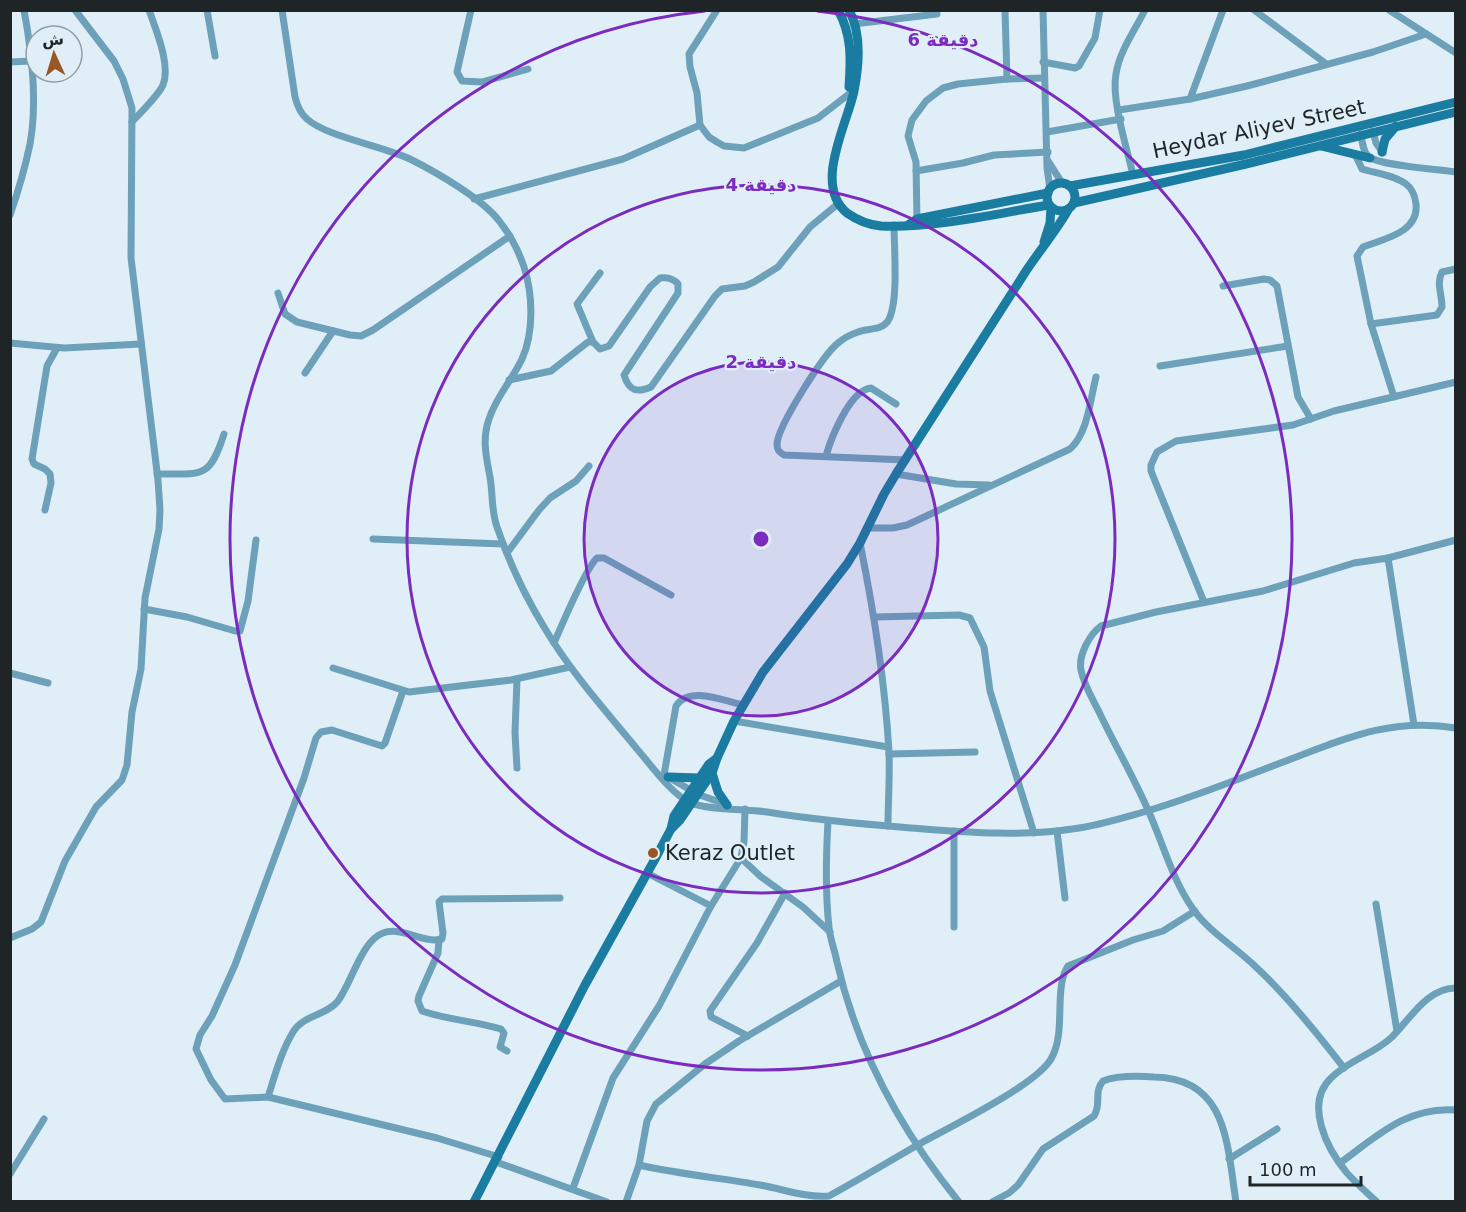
<svg xmlns="http://www.w3.org/2000/svg" width="1466" height="1212" font-family="'DejaVu Sans','Noto Sans Arabic',sans-serif">
<style>
.lines{fill:none;stroke-linecap:round;stroke-linejoin:round}
.street{stroke:#6da1ba;stroke-width:7}
.secondary{stroke:#1a7ca0;stroke-width:9}
.ring{fill:none;stroke:#7b2cbf;stroke-width:3}
.poi-dot{fill:#985723;stroke:#e0eff7;stroke-width:2}
.labels{text-anchor:middle;stroke-width:4.5;stroke-linejoin:round;paint-order:stroke}
.street-label{font-size:21px;fill:#1f2527;stroke:#e0eff7}
.poi-label{font-size:21px;fill:#1f2527;stroke:#e0eff7;text-anchor:start}
.centre{fill:#7b2cbf;stroke:#e0eff7;stroke-width:3}
.ring-label{font-size:18px;text-anchor:middle;font-weight:bold;fill:#7b2cbf;stroke:#e0eff7;stroke-width:4.5;stroke-linejoin:round;paint-order:stroke}
</style>
<rect width="100%" height="100%" fill="#e0eff7"/>
<g class="lines">
<!-- street -->
<g class="street">
<path d="M207,10L215,56"/>
<path d="M282,10L295,97C297,105 301,114 307,119C327,137 383,146 410,159C436,172 483,199 500,222C510,235 519,252 524,267C533,294 534,333 522,359C512,380 496,397 489,419C482,439 486,456 490,477C493,494 491,510 497,527C509,562 525,596 544,627C570,671 605,710 637,749C651,765 672,795 691,803C707,810 747,809 767,812C815,820 862,824 911,828C964,832 1019,837 1072,829C1097,826 1122,818 1147,811C1198,796 1248,775 1299,756C1353,735 1397,718 1456,728"/>
<path d="M471,10L457,72L462,81L482,82L528,69"/>
<path d="M1005,10L1007,79L1044,78"/>
<path d="M1043,10L1047,168L1050,189"/>
<path d="M1254,10L1325,63"/>
<path d="M1389,10L1456,53"/>
<path d="M854,24L937,14"/>
<path d="M10,62L32,61"/>
<path d="M1043,62L1075,68L1079,66L1095,38L1100,10"/>
<path d="M1190,99L1223,10"/>
<path d="M1119,110L1190,99L1247,86L1373,52L1426,34"/>
<path d="M132,122C141,112 158,96 163,85C171,65 156,30 149,10"/>
<path d="M700,125L697,93L690,67L689,54L717,10"/>
<path d="M1373,131L1376,143L1383,153"/>
<path d="M1047,132L1121,119"/>
<path d="M1361,134C1362,142 1363,151 1368,156C1378,166 1439,169 1456,172"/>
<path d="M1355,154L1362,169C1375,173 1394,175 1406,184C1413,189 1415,196 1416,204C1419,233 1383,239 1363,247L1357,256L1371,324L1394,397"/>
<path d="M1048,161L1062,183"/>
<path d="M916,171L963,163L994,155L1048,152"/>
<path d="M1133,175C1127,148 1111,100 1116,74C1119,52 1135,30 1145,10"/>
<path d="M474,199L623,159L700,125L709,137L717,142L724,146L744,148L818,118L849,94H854"/>
<path d="M10,215C18,192 25,168 30,144C38,101 32,53 24,10"/>
<path d="M917,222L916,162L908,136L912,120L926,101L943,88L958,84L1007,79"/>
<path d="M894,225C894,248 899,303 888,321C881,331 868,328 858,332C852,334 844,338 838,343C823,355 778,426 777,444C777,450 779,452 784,455L906,460"/>
<path d="M1223,286L1264,279L1270,280L1277,286L1298,397L1311,419"/>
<path d="M278,293L285,314L297,322L350,335L361,336L373,330L510,236"/>
<path d="M1371,324L1437,315L1442,307C1442,294 1436,283 1442,272L1456,269"/>
<path d="M593,342L577,304L600,273"/>
<path d="M10,343L64,348L141,344"/>
<path d="M1160,366L1288,346"/>
<path d="M305,373L333,331"/>
<path d="M509,380L551,371L588,342H593L600,349L609,346L650,287L660,278C667,277 673,278 678,284V293L624,375C629,391 637,393 651,387L715,296L722,289L745,286L754,282L778,267L810,227L839,203"/>
<path d="M826,456C831,438 850,390 871,388L896,404"/>
<path d="M157,474C201,473 209,481 224,434"/>
<path d="M896,474L956,484L989,485"/>
<path d="M45,510L51,483L50,474L45,469L34,464L32,459L47,366L57,348"/>
<path d="M867,528H893L907,525L1070,449C1088,433 1090,400 1096,377"/>
<path d="M373,539L503,544"/>
<path d="M860,543C874,612 885,682 889,752C890,777 888,802 888,826"/>
<path d="M507,553L539,510L550,498L576,481L589,466"/>
<path d="M1388,558L1456,540"/>
<path d="M1204,602L1151,471V465L1157,452L1176,441L1293,425L1334,411L1456,382"/>
<path d="M144,609L187,617L235,631H240L248,601L256,540"/>
<path d="M875,617L959,615L970,618L984,647L990,691L1034,833"/>
<path d="M554,643C562,625 585,569 597,558H604L671,595"/>
<path d="M333,668L409,692L511,680L570,667"/>
<path d="M10,673L48,683"/>
<path d="M403,691L385,743L382,746L332,730L321,732L316,738L304,778L235,965L212,1016L200,1035L196,1049L211,1080L225,1099L268,1097L437,1138L499,1157"/>
<path d="M734,721L888,747"/>
<path d="M889,754L975,752"/>
<path d="M517,768L515,733L517,679"/>
<path d="M664,775L676,706C689,685 724,701 743,705"/>
<path d="M670,778L697,794L728,805"/>
<path d="M828,821C826,856 825,892 829,927C830,939 835,951 837,962C857,1050 902,1132 959,1202"/>
<path d="M954,831V927"/>
<path d="M1057,831L1065,898"/>
<path d="M741,858L760,876L803,907L830,932"/>
<path d="M647,873L711,906"/>
<path d="M1376,904L1397,1031"/>
<path d="M10,938L32,929L41,922L65,861L96,807L122,780L127,765L132,712L141,669L145,598L159,529L160,510L158,480L131,258L132,108L123,79L114,61L75,10"/>
<path d="M439,940L438,953L419,996L418,1001L422,1011C448,1020 475,1021 501,1029L504,1033L500,1047L507,1051"/>
<path d="M748,1036L711,1017L710,1011L757,943L785,893"/>
<path d="M1344,1068C1317,1033 1289,998 1257,968C1237,948 1210,933 1193,909C1172,879 1163,843 1148,810C1134,778 1116,747 1101,716C1094,701 1084,686 1081,670C1078,655 1090,634 1101,626L1156,612L1263,591L1354,563L1388,558L1414,725"/>
<path d="M268,1097C275,1075 281,1052 293,1032C303,1015 326,1016 338,1001C351,984 362,940 383,933C402,926 423,944 442,939L443,933L439,902L442,899L560,898"/>
<path d="M1229,1159L1277,1129"/>
<path d="M496,1162L607,1202"/>
<path d="M1340,1163C1376,1137 1407,1106 1456,1110"/>
<path d="M639,1165C679,1174 720,1178 760,1185C783,1189 806,1198 829,1196C860,1179 890,1161 921,1143C950,1127 1036,1085 1051,1059C1067,1032 1053,988 1068,966L1133,940L1163,931L1195,911"/>
<path d="M10,1174L44,1119"/>
<path d="M573,1188L613,1078L659,1006L711,906L741,858L744,842L745,809"/>
<path d="M626,1202L639,1165L647,1121L656,1104L705,1064L739,1041L841,981"/>
<path d="M992,1202L1009,1193L1018,1185L1043,1149L1094,1116C1102,1104 1093,1093 1103,1081C1118,1075 1139,1076 1154,1077C1228,1078 1227,1145 1236,1202"/>
<path d="M1377,1202C1366,1192 1356,1183 1347,1173C1327,1149 1304,1104 1331,1078C1349,1060 1374,1054 1392,1037C1411,1018 1427,988 1456,988"/>
</g>
<!-- secondary -->
<g class="secondary">
<path d="M838,10C852,35 851,59 849,87"/>
<path d="M849,10C862,34 859,66 854,91C847,125 813,185 847,213C857,220 869,225 881,226C937,228 994,214 1049,205"/>
<path d="M1321,146L1370,158"/>
<path d="M1382,152L1385,139L1396,126"/>
<circle cx="1061" cy="197" r="14"/>
<path d="M1070,186L1244,155L1456,102"/>
<path d="M1074,203L1246,164L1456,112"/>
<path d="M908,225L917,219L1048,193"/>
<path d="M1044,242L1050,223L1051,207"/>
<path d="M712,773L718,792L727,805"/>
<path d="M668,777L700,778"/>
<path d="M671,829L680,820L712,773L717,758L734,721L763,672L847,564L860,543L884,494L896,474L1026,271C1040,250 1056,231 1068,210"/>
<path d="M474,1202L585,985L655,859L671,829L674,816L709,764L717,758"/>
</g>
</g>
<!-- distance rings -->
<circle cx="761" cy="539" r="177" fill="#7b2cbf" fill-opacity=".12"/>
<g class="ring">
<circle cx="761" cy="539" r="177"/>
<circle cx="761" cy="539" r="354"/>
<path d="M817 11A531 531 0 1 1 705 11"/>
</g>
<!-- markers -->
<circle class="poi-dot" cx="653" cy="853" r="6"/>
<g class="labels">
<!-- street labels -->
<g class="street-label">
<text transform="translate(1259 129) rotate(-12)" y="7">Heydar Aliyev Street</text>
</g>
<!-- poi labels -->
<g class="poi-label">
<text x="665" y="860">Keraz Outlet</text>
</g>
</g>
<circle cx="761" cy="539" r="9" class="centre"/>
<g class="ring-label">
<text x="943" y="46">6 دقيقة</text>
<text x="761" y="191">4 دقيقة</text>
<text x="761" y="368">2 دقيقة</text>
</g>
<!-- border -->
<rect width="1466" height="1212" fill="none" stroke="#1f2527" stroke-width="24"/>
<!-- north arrow -->
<g transform="translate(54 54) rotate(356)"><circle r="28" fill="#e0eff7" stroke="#939ea4" stroke-width="1.5"/>
<path d="M0-4.5L10 22L0 15L-10 22Z" fill="#985723"/>
<text y="-9" font-size="16" font-weight="bold" text-anchor="middle" fill="#1f2527">ش</text>
</g>
<!-- scale -->
<path d="M1250 1176v9h111v-9" fill="none" stroke="#1f2527" stroke-width="3"/>
<text x="1259" y="1176" font-size="18" fill="#1f2527" stroke="#e0eff7" stroke-width="4.5" paint-order="stroke">100 m</text>
</svg>
